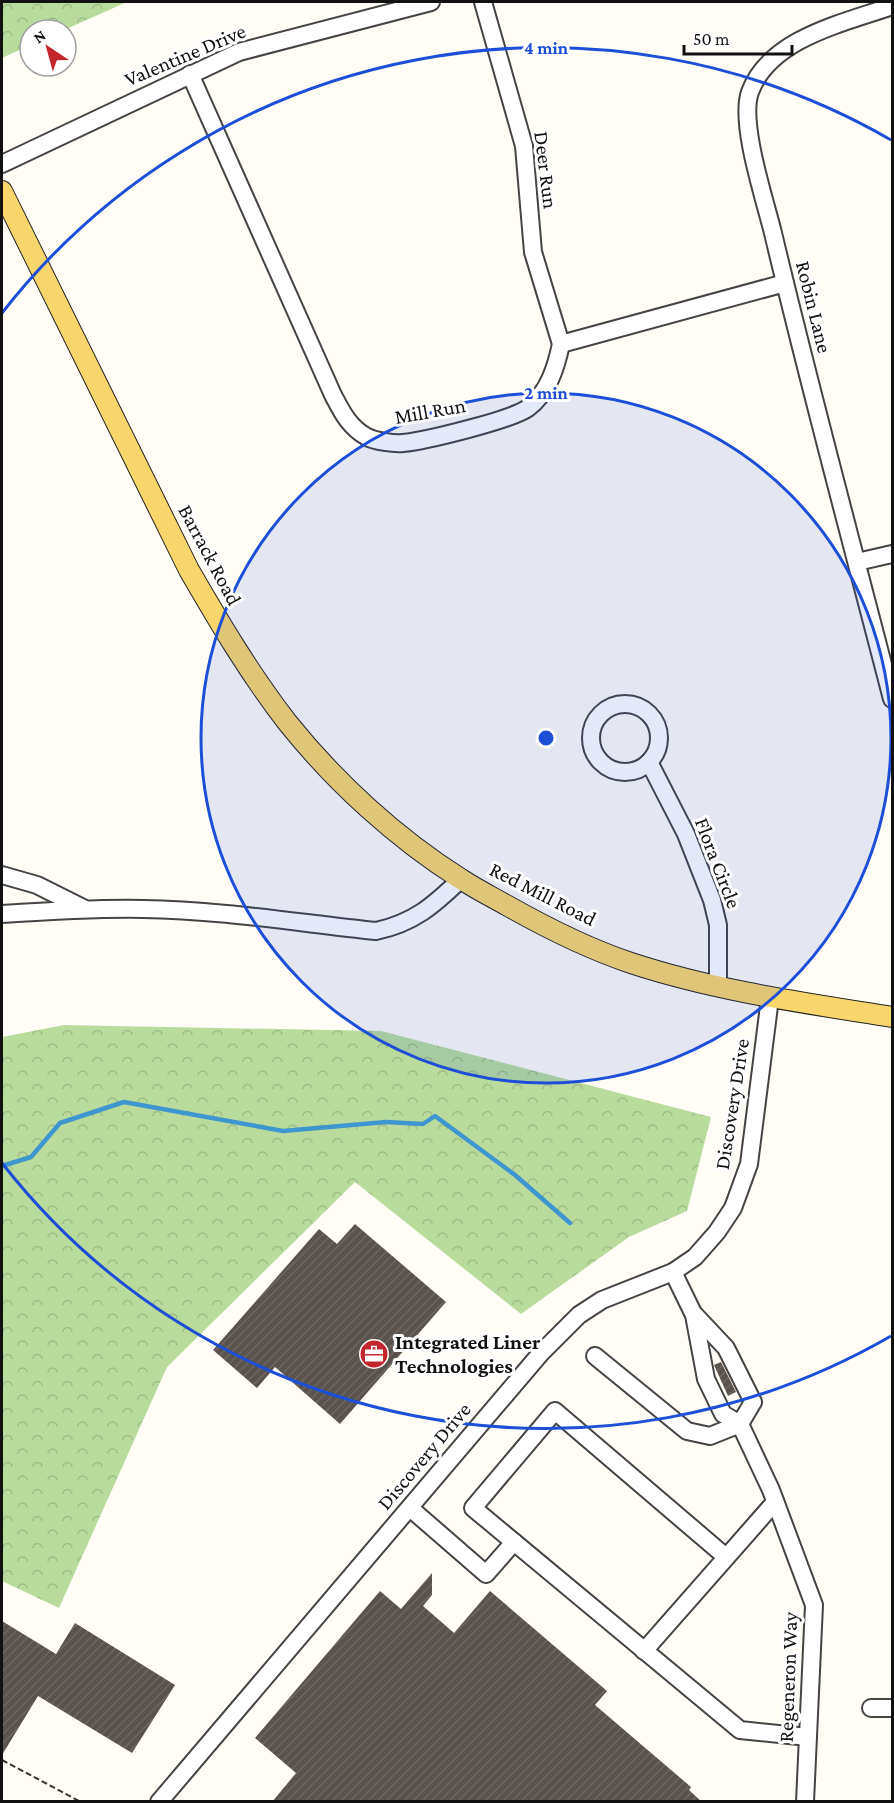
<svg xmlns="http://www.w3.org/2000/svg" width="894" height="1803" font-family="'Crimson Pro',serif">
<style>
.forest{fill:url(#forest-crowns)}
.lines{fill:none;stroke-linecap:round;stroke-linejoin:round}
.stream{stroke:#3f96cf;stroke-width:4.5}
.building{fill:url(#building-hatch)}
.minor-casing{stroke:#444;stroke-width:20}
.major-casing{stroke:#222;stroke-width:22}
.path{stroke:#333;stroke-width:2;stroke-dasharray:6 3;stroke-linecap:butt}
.minor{stroke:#fff;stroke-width:16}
.major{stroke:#f9d66b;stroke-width:20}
.ring{fill:none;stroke:#1d4ed8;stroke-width:3}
.labels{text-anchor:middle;stroke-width:6;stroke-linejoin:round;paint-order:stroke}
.street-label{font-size:21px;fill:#111;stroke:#fff}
.poi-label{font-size:21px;font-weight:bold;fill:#111;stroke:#fff;text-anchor:start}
.centre{fill:#1d4ed8;stroke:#fff;stroke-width:3}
.ring-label{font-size:18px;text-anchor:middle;font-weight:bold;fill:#1d4ed8;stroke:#fff;stroke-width:6;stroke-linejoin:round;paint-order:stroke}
</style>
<defs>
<pattern id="forest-crowns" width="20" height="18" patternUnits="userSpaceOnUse" patternTransform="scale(1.5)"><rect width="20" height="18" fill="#b9dc9c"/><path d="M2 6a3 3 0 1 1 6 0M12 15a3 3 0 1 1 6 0" fill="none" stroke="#9ebc85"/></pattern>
<pattern id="building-hatch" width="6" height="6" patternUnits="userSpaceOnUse" patternTransform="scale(1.5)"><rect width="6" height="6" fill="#5a524d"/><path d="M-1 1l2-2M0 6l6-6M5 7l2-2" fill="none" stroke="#6d6662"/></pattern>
</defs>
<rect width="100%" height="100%" fill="#fffdf5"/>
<!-- forest -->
<g class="forest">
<path d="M2,2H127L64,30H30V45L2,58Z"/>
<path d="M64,1025L381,1031L711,1117L687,1211L629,1237L521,1314L355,1182L167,1367L59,1608L2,1581V1037Z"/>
</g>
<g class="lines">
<!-- stream -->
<path class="stream" d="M2,1166L31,1157L60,1123L124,1102L283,1131L386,1122L423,1124L435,1116L515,1175L570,1223"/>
</g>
<!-- building -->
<g class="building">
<path d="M355,1224L446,1302L340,1424L275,1367L257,1388L213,1350L319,1229L337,1244Z"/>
<path d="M721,1362L736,1392L728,1396L714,1365Z"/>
<path d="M432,1573V1595L423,1606L454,1633L490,1591L607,1691L595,1705L691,1787L689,1790L702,1802H272L296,1773L255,1738L380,1591L401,1609Z"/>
<path d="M2,1621L56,1654L75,1623L175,1685L132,1753L38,1696L2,1755Z"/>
</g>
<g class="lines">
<!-- minor casing -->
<g class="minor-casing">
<g id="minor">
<path d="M483,2L524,146L533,252L561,344"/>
<path d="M892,6C844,23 770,38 750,92C739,123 765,200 773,233C810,389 852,544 892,699"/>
<path d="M190,74L333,395C342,412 349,427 367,437C375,441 394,444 403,443C425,441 511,420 528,408C548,393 556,368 561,344L785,283"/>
<path d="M2,164L239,52L431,2"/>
<path d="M857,562L892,554"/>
<circle cx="625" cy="738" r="34"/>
<path d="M649,762L686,834L712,900L718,925V987"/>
<path d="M2,875L37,885L83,908"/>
<path d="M2,914C49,911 96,908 143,909C221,910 299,923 376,931C414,923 434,905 461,879"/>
<path d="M673,1272L694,1315L706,1379L723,1414L740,1424L771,1490L814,1605L805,1802"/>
<path d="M695,1315L726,1348L753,1402L740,1424"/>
<path d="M595,1356L687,1431L710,1436L740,1424"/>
<path d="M410,1508L486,1574L514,1542"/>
<path d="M726,1557L555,1411L473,1508L740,1730L808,1737"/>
<path d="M644,1651L775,1502"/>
<path d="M871,1708H892"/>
<path d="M159,1802L541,1353L579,1315L602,1300L673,1272L695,1257L717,1232L733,1208L749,1164L770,998"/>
</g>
</g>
<!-- major casing -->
<g class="major-casing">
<path id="major" d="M2,191L189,570C219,622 250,674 287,722C335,782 396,838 461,879C476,889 492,897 508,906C547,928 589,949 631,963C716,991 805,1003 892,1017"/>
</g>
<!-- path -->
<path class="path" d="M2,1760L81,1802"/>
<!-- minor -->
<use href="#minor" class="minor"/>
<!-- major -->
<use href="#major" class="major"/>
</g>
<!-- distance rings -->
<circle cx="546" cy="738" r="345" fill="#1d4ed8" fill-opacity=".12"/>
<g class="ring">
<circle cx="546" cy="738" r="345"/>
<path d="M891 1336A690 690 0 0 1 2 1163M2 313A690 690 0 0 1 891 140"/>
</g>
<!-- icons -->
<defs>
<g id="office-disc" transform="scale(1.5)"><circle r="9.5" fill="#c4262e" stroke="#fff"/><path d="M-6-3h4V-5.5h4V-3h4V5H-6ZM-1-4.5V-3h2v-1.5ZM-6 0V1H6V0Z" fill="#fff"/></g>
</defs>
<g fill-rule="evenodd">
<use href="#office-disc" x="374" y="1354"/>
</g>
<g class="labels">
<!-- street labels -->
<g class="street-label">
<text transform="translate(185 55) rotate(-23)" y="7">Valentine Drive</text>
<text transform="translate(546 170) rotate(83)" y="7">Deer Run</text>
<text transform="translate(814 307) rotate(76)" y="7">Robin Lane</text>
<text transform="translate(430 411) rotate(-10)" y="7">Mill Run</text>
<text transform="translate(210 555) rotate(62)" y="7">Barrack Road</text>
<text transform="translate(718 863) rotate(69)" y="7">Flora Circle</text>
<text transform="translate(543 894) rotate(27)" y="7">Red Mill Road</text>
<text transform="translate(732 1104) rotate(-81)" y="7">Discovery Drive</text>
<text transform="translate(424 1456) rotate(-50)" y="7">Discovery Drive</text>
<text transform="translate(788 1677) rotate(-88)" y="7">Regeneron Way</text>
</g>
<!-- poi labels -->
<g class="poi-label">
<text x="395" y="1349">Integrated Liner<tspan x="395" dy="24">Technologies</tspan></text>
</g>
</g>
<circle cx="546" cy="738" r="9" class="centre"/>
<g class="ring-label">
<text x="546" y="54">4 min</text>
<text x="546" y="399">2 min</text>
</g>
<!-- border -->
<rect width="894" height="1803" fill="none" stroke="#111111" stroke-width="6"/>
<!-- north arrow -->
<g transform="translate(48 48) rotate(324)"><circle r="28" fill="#ffffff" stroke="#a0a0a0" stroke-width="1.5"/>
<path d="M0-4.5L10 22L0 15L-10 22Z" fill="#c4262e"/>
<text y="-9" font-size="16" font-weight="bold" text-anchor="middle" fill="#111111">N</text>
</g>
<!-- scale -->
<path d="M684 45v9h108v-9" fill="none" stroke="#111111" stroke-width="3"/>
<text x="693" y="45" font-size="18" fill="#111111" stroke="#ffffff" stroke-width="4.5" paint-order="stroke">50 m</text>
</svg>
